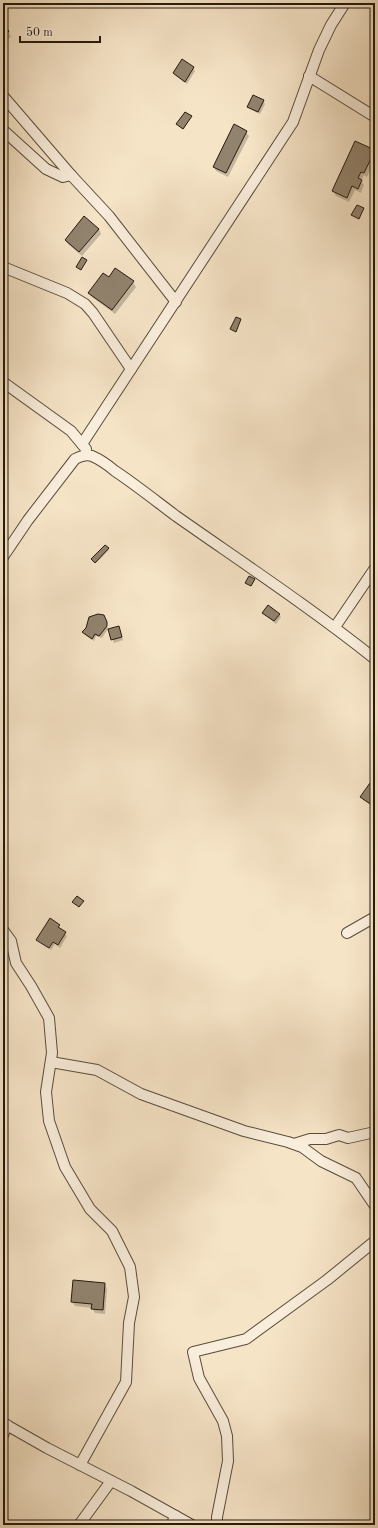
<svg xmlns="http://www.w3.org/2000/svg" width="378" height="1528" font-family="'Old Standard TT',serif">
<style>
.shadow{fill:#0003}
.building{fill:#92836e;stroke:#251a0d}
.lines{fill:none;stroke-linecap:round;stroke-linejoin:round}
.street-casing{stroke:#594c3c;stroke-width:12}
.street{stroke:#f9eddb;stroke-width:10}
</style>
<rect width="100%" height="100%" fill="#f6e4c7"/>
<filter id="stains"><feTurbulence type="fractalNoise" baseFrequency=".005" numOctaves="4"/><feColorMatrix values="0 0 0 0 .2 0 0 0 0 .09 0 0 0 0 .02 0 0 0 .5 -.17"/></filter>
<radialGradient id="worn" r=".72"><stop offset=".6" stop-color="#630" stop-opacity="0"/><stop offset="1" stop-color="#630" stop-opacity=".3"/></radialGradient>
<!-- shadow -->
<g class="shadow">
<path d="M3,27L8,32L11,36L3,46Z"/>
<path d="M193,68L195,71L187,84L176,76L174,74Z"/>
<path d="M263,101L265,104L260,114L250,109L249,107Z"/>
<path d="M191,117L184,129L178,125Z"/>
<path d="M246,132L249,136L228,177L216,171L214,167Z"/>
<path d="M374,151L375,159L367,177L364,175L361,181L364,185L361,193L355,190L349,202L336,196L333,191Z"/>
<path d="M99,229L101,234L82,256L68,244L66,240Z"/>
<path d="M115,269L133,282L136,287L115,314L92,297L89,293L109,278Z"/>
<path d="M241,320L236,332L232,330L231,329Z"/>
<path d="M108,549L109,550L96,563L93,560Z"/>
<path d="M263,613L279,615L281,617L276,624L265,615Z"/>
<path d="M105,619L108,629L102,638L96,636L94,641L85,635L83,633Z"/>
<path d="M109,630H120L123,640L114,643Z"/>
<path d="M375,788V808L363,800L361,797Z"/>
<path d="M59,926L60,929L67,936L60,948L55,944L51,950L39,942L37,940Z"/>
<path d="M105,1284L107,1289L105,1314L95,1313L92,1308L75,1306L72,1302Z"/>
</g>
<!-- building -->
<g class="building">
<path d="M3,26L9,31L3,39Z"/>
<path d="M182,59L194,67L185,82L173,73Z"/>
<path d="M253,95L264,100L258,112L247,107Z"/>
<path d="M185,112L192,116L183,129L176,124Z"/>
<path d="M234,124L247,131L226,173L213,167Z"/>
<path d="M355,141L375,150L364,173L361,172L358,178L362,180L358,189L352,186L347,198L332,191Z"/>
<path d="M357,205L364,208L359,219L351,215Z"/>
<path d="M84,216L99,229L79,252L65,240Z"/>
<path d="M82,257L87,260L81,270L76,267Z"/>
<path d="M115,268L134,281L112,310L88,293L103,273L109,277Z"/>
<path d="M236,317L241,319L236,332L230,329Z"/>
<path d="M105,545L109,548L95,563L91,559Z"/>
<path d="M249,576L255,579L251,586L245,583Z"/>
<path d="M268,605L280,614L274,621L262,613Z"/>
<path d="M98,614L104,615L107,622V626L100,635L99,636L95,634L92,639L82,632L86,628L89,617Z"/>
<path d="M119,626L122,637L111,640L108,629Z"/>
<path d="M370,783L375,786V807L360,797Z"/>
<path d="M77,896L84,901L79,907L72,902Z"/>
<path d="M50,918L60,925L58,927L66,932L58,945L53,942L49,948L36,940Z"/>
<path d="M73,1280L105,1283L103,1310L91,1309L92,1304L71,1302Z"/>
</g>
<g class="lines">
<!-- street casing -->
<g class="street-casing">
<g id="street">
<path d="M309,76L375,117"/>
<path d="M3,96L71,175L109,216L176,302"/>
<path d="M3,130L46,169L63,177L71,175"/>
<path d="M3,267L67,293L85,304L93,313L131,369"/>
<path d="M3,382L71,431L86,449"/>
<path d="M82,444L293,122L319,50L331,25L345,3"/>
<path d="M3,557L28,520L75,459C81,456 86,454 92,456C101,460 108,465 115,471C136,485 156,501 176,516C243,563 311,608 375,659"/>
<path d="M335,627L375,568"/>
<path d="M3,930L11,941L16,963L31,986L49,1018L52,1053L46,1092L49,1121L65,1167L90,1209L112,1231L130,1267L134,1297L129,1323L126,1382L80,1465"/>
<path d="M347,933L375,917"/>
<path d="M51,1062L97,1070L141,1094L244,1131L288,1142L302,1147L321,1161L356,1178L375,1206"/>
<path d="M294,1144L310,1139H326L339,1135L348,1138L375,1132"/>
<path d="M3,1423L47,1448L131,1491L192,1525"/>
<path d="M3,1435L7,1425"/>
<path d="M79,1525L111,1481"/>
<path d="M171,1525L176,1516"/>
<path d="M217,1525V1517L228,1461L227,1436L223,1421L199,1378L193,1352L246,1339L327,1280L375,1241"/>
</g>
</g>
<!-- street -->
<use href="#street" class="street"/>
</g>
<!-- margin -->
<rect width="378" height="1528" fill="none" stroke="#f6e4c7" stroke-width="16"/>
<rect x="4" y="4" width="370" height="1520" fill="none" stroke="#251a0d" stroke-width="2"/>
<rect x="8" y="8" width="362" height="1512" fill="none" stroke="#251a0d"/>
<!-- scale -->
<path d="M20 36v6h80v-6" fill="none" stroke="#251a0d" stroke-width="2"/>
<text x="26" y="36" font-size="12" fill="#251a0d" stroke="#f9eddb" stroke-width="3" paint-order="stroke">50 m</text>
<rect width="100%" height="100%" filter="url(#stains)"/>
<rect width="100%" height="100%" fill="url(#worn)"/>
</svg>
